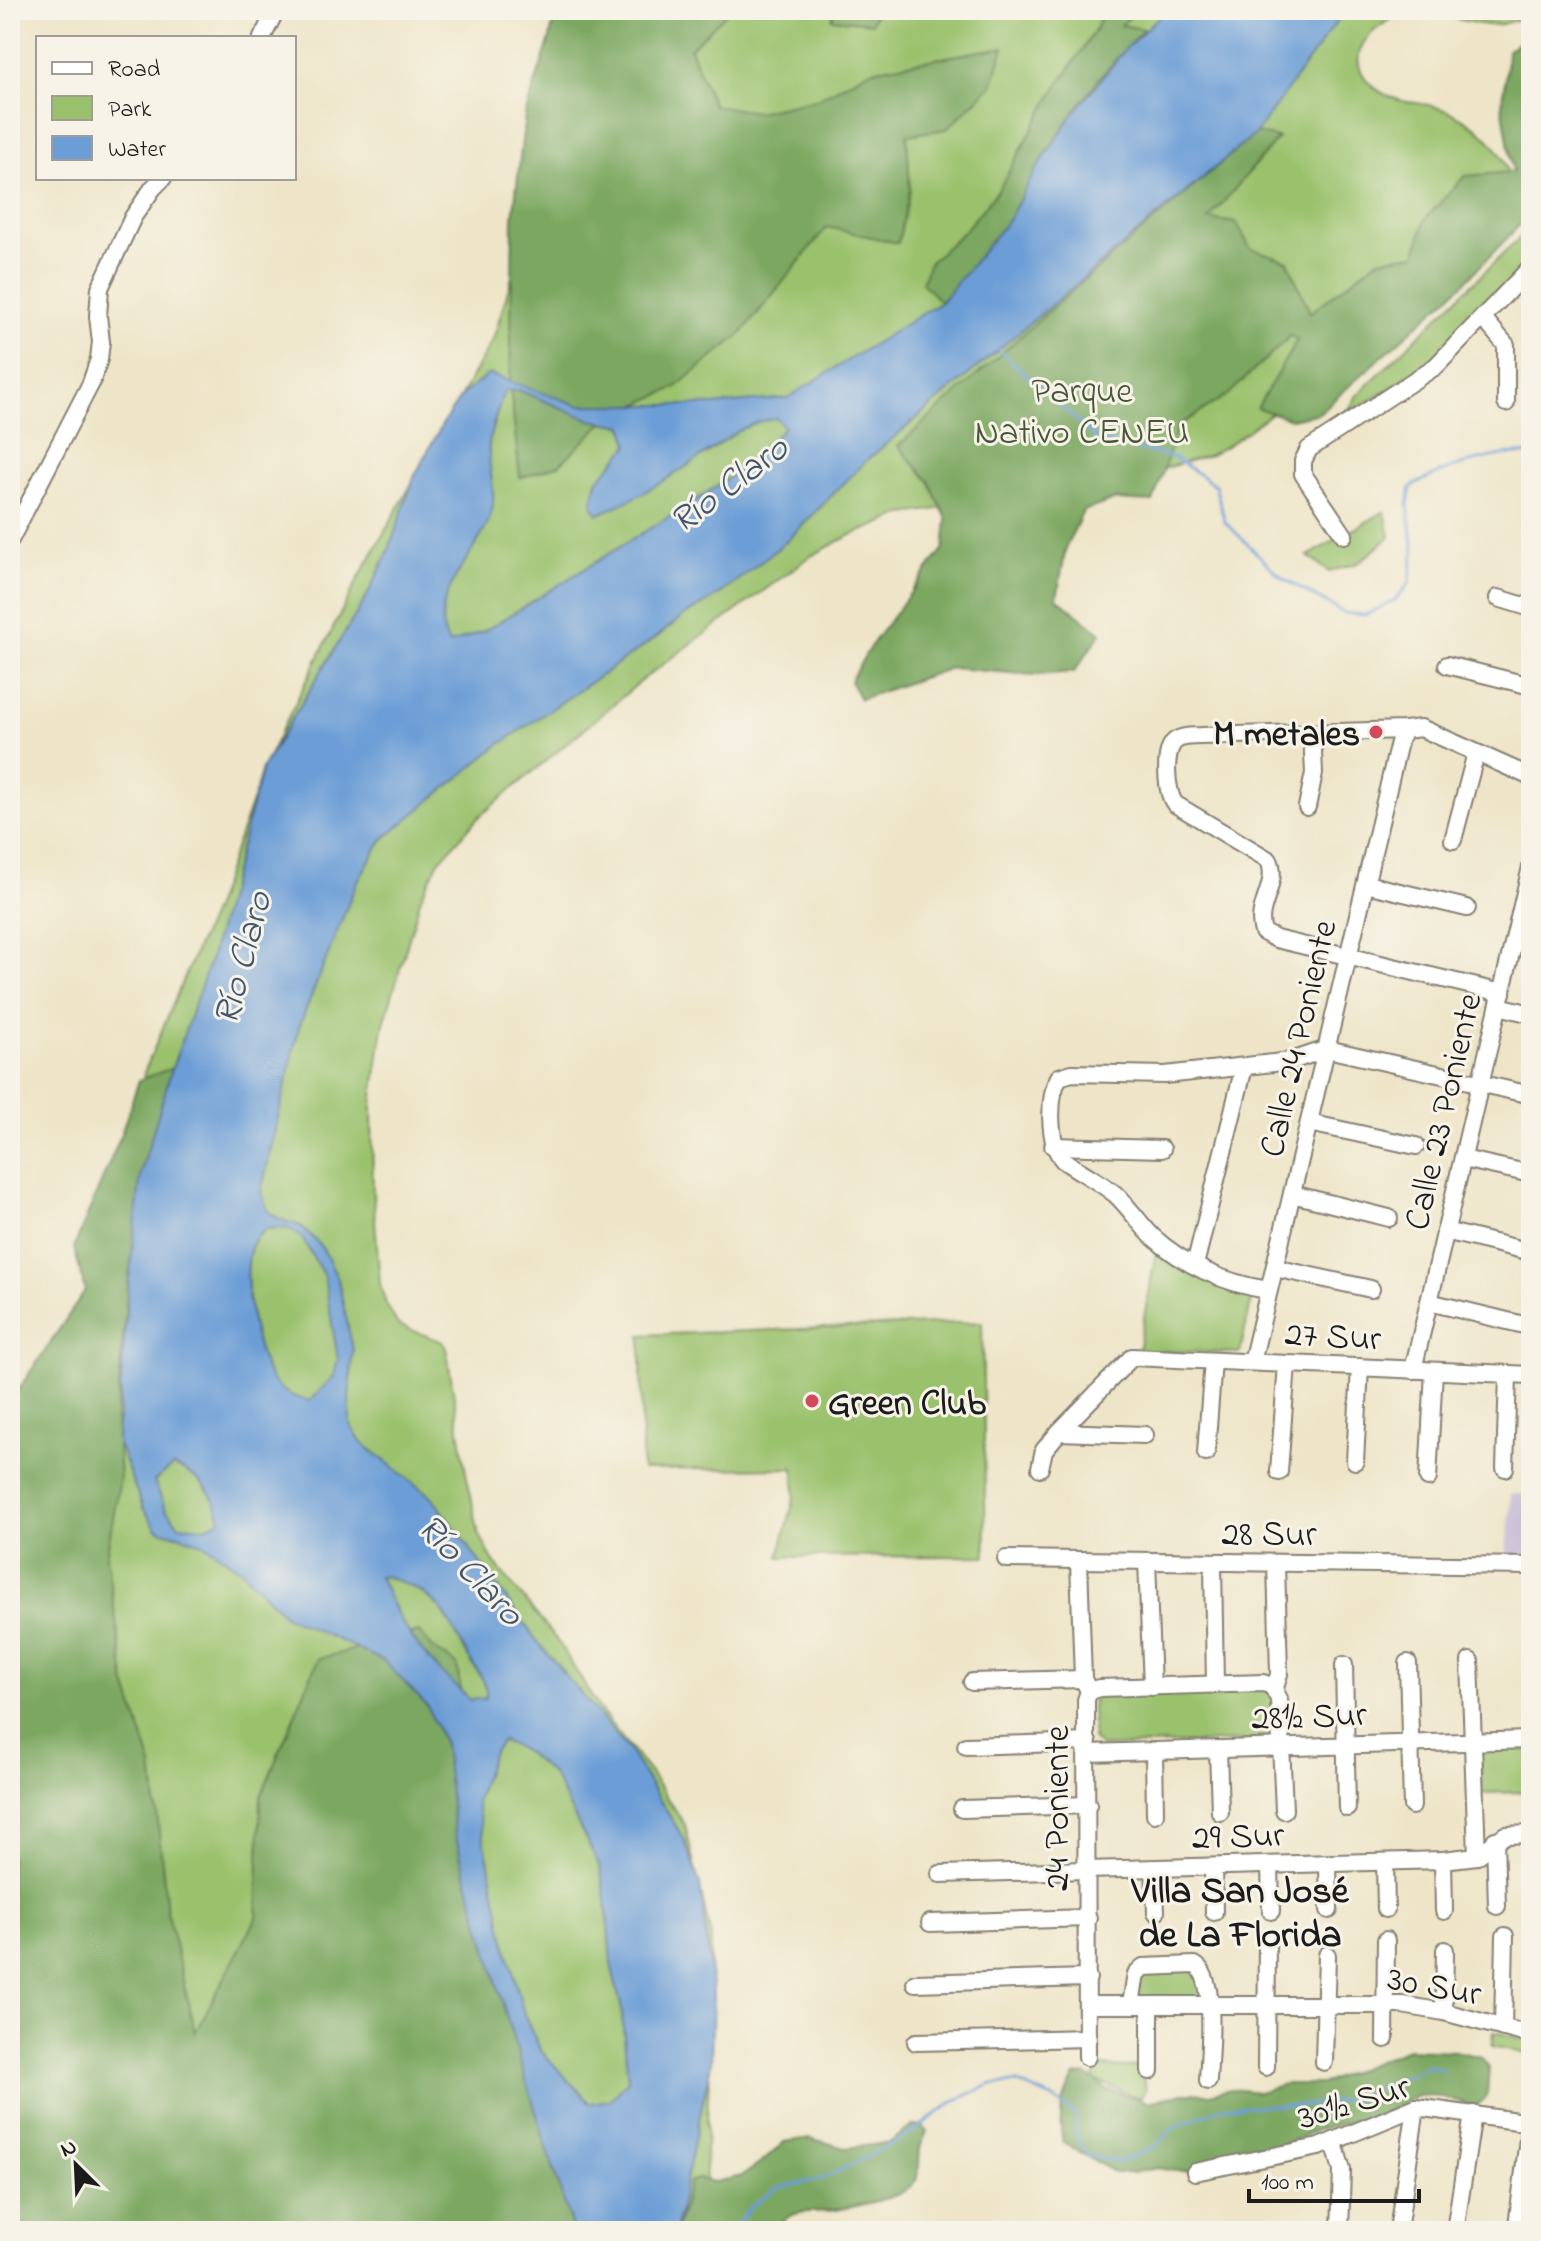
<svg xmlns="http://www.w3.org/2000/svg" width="1541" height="2241" font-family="'Indie Flower',sans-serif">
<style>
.industrial{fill:#cabfd6}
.green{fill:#9ac16c;stroke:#5b6e44;stroke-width:2}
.forest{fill:#7ba760;stroke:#4c623e;stroke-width:2}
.water{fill:#6c9dd6;stroke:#445c79;stroke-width:2;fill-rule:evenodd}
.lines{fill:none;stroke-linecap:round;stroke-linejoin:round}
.stream{stroke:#6c9dd6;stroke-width:3}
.minor-casing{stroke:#858072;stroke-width:20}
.minor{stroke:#fff;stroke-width:16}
.poi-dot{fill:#d1495b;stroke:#f7f3e8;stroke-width:3}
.labels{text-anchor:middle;stroke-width:6;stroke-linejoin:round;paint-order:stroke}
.park-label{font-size:36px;fill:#485638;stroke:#f7f3e8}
.poi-label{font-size:36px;font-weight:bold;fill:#1c1c1c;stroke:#f7f3e8;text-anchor:end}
.street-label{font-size:36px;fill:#1c1c1c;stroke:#f7f3e8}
.water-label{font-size:38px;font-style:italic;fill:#405670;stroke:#f7f3e8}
.neighbourhood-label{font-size:38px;font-weight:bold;fill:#1c1c1c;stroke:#f7f3e8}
</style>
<rect width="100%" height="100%" fill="#f7f3e8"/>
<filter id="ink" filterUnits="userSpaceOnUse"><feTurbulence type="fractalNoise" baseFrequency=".0125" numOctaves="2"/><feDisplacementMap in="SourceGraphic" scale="16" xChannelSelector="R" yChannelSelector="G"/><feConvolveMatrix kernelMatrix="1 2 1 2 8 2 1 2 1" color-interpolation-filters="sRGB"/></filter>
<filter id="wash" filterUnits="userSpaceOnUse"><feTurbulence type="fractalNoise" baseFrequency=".006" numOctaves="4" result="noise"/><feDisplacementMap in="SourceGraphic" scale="32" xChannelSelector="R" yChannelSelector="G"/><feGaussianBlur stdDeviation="1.8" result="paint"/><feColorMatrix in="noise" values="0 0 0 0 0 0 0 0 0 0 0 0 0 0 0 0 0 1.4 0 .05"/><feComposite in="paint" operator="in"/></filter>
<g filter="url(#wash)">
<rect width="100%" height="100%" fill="#eee5c8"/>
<!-- industrial -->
<path class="industrial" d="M1511,1494H1531V1558L1507,1557Z"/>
<!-- green -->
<g class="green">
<path d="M612,10H1531C1485,48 1445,0 1397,15C1392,17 1387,22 1382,25C1333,58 1369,99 1416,103C1450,106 1483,127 1501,155C1506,163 1508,175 1511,184L1350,354L1231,443L1210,455L1115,483L904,514L847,537L811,556L646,677L479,817L439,861L421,897L383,1027L372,1104L373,1194L380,1284L386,1304L398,1325L441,1341L446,1346L466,1473L479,1534L493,1561L557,1640L600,1710L650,1773L685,1825L711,1936L710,2052L705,2170L712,2231H10L84,1320L145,1070L215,905L268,757L356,583L494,337L524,236Z"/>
<path d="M1531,227V261L1451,349L1345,417L1357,395Z"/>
<path d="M1385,511L1390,537L1358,563L1329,572L1308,556Z"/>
<path d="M1158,1241L1201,1272L1252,1298L1240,1353L1138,1351Z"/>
<path d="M982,1322L986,1556L779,1557L795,1496L794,1468L642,1470L641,1335Z"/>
<path d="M1264,1687L1274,1696L1276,1733L1270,1740L1101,1747L1093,1740L1092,1701L1101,1692Z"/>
<path d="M1531,1746V1792L1481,1793V1747Z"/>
<path d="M1194,1968L1206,2002L1138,2001L1140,1973Z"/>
<path d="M1494,2032L1531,2041V2055L1492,2046Z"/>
<path d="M1096,2066L1141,2067L1146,2090L1140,2098L1094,2080Z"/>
</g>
<!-- forest -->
<g class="forest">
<path d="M555,10H730L690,49L713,105L756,112L817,99L871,70L1004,47L992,85L947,129L907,135L910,190L898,243L827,227L741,334L675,388L609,417L559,465L520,478L510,387L513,218L525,115L550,38Z"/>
<path d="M834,10H877L871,23L832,19Z"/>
<path d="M1104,10H1138L1121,25L1143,29L1095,83L1041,161L1002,232L941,302L922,283L929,263L966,229L999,189L1053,93L1094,32Z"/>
<path d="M1531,33V213L1463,284L1319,413L1291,419L1257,408L1297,340L1290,336L1229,394L1178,426L1153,502L1114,500L1083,511L1066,547L1057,598L1101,633L1074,672L1034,675L951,668L860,699L850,681L870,647L944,548L947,519L929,481L898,446L1052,308L1256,133L1278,138L1209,219L1237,223L1250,248L1288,261L1310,313L1379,259L1416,254L1425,219L1465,176L1513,172L1502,105L1508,50Z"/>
<path d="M172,1068L129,1275L116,1416L120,1479L106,1557L126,1684L152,1765L167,1911L195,2033L257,1917L261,1796L318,1659L419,1632L434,1649L457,1664L461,1695L459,1804L573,2231H10V1402L85,1291L74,1247L119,1140L139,1080Z"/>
<path d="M1407,2049L1454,2051L1481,2057L1489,2068L1487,2094L1482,2102L1474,2106L1433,2095L1417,2096L1378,2116L1319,2129L1279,2147L1193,2171H1175L1157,2168L1132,2173H1115L1063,2142C1057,2118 1062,2097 1075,2076L1085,2074L1106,2089L1149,2102L1183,2093L1210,2094L1231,2089L1258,2092L1284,2084H1321Z"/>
<path d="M921,2125L927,2132C925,2137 920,2144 920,2150C917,2173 924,2180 899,2194C878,2202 857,2206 835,2210C803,2215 798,2205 770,2231H676L690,2181L698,2179L715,2182L742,2176L765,2160L784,2142L810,2138L845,2148L873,2145L890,2142L913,2126Z"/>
</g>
<!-- water -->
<path class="water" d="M1166,10H1345L1256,133L866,461L786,542L719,595L682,617L657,637L499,745L382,840L357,882L299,1027L261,1192L268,1211L279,1219L301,1226L322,1247L338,1279L353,1350L349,1398L350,1424L361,1442L433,1498L540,1645L628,1749L684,1839L700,1884L713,1994L711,2064L675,2231H573L508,2022L463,1865L454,1829L444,1744L427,1706L384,1661L285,1616L241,1570L203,1543L157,1529L143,1508L117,1441L127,1298L141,1172L172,1068L210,960L262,768L367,596L388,552L414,477L443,423L463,394L489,374L578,405H713L787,398L941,302L1009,219L1034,173L1073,114L1126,48ZM518,390L591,420L624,426L629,445L597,481L592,505L598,514C633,501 667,480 698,459C724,442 744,422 776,418L784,427C744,474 688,505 636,537C586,568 535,600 484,631L449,644C423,597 479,555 491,514C498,492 487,469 489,446C490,428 499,409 504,392ZM288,1228L302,1238L324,1276L338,1359L334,1376L310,1401C296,1398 282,1393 273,1381C254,1356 239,1271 253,1243C255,1238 262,1233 266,1229ZM173,1466C199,1475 215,1494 221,1520L206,1527L179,1525L166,1510L154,1481ZM379,1576C389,1576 398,1580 408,1585C447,1603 450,1626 470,1660C479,1675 487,1680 486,1698L471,1700C424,1659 404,1634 379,1576ZM502,1741L523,1750L553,1775L600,1867L606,1900L611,1964L621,2006L628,2080L610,2100L590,2103L541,2051L524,2014L506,1945L476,1801L492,1754Z"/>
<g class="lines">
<!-- stream -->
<g class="stream">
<path d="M999,350L1098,440L1173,457L1215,485L1225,522L1281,577L1344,613L1365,615L1394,601L1409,584L1414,552L1408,505L1411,487C1439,470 1499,449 1531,455"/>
<path d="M731,2231L750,2208L777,2188L822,2179L867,2157L911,2133L954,2101L992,2084L1018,2083L1052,2098L1075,2114L1077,2140L1088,2156L1120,2162L1158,2145L1170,2130L1222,2107L1308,2105L1355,2099L1429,2066L1444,2071"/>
</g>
</g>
</g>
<g filter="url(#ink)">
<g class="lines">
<!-- minor casing -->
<g class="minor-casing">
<g id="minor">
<path d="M262,38L276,10"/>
<path d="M1483,318L1506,345V403"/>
<path d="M1344,535L1303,474V461L1309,449L1436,366L1531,267"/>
<path d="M10,540L91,383L99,359L101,342L98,316L100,288L133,217L153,188L163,178"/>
<path d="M1498,598L1531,608"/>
<path d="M1447,665L1531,686"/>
<path d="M1307,807L1314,773L1312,732"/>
<path d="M1453,840L1476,753"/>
<path d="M1366,884L1467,908"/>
<path d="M1502,993L1276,939L1263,932C1254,907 1280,884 1269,860L1175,804C1166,793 1163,751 1175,741C1181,736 1193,736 1201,736L1405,730L1421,728L1531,777"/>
<path d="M1499,1006L1531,1014"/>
<path d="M1309,1123L1416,1146"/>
<path d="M1053,1146L1162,1149"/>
<path d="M1463,1159L1531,1174"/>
<path d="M1292,1194L1389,1218"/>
<path d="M1445,1231L1531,1252"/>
<path d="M1195,1265L1244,1067"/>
<path d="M1275,1268L1371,1289"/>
<path d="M1268,1290C1227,1284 1183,1265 1152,1236C1139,1223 1129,1207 1115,1194C1099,1181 1080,1172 1063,1160C1048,1143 1048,1096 1059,1077L1072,1073L1165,1075L1291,1061L1327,1049L1531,1095"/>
<path d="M1429,1302L1524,1325"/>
<path d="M1252,1362L1400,738L1405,730"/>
<path d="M1413,1370L1531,867"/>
<path d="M1059,1432L1145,1435"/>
<path d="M1206,1453L1213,1361"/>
<path d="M1355,1461L1360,1367"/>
<path d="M1040,1468L1044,1450L1059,1432L1132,1357L1531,1375"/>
<path d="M1505,1468L1508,1374"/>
<path d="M1279,1472L1287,1364"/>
<path d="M1428,1478L1434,1371"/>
<path d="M1006,1559L1531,1566"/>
<path d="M1079,1561L1083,1679L1089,1691L1086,1700L1087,2057"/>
<path d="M1147,1561L1152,1687"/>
<path d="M1213,1564L1215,1685"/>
<path d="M1470,1661L1477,1856"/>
<path d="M1408,1663L1412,1806"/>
<path d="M1344,1665L1347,1808"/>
<path d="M972,1682L1083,1679"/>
<path d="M1275,1688L1279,1674L1276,1563"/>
<path d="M1089,1691L1099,1688L1263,1683L1272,1686L1279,1699L1284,1810"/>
<path d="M966,1746L1088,1742"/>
<path d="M1218,1749L1220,1812"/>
<path d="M1154,1751L1155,1814"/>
<path d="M1088,1753L1531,1740"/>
<path d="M962,1809L1088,1805"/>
<path d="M1495,1840L1497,1906"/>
<path d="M1443,1860L1444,1911"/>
<path d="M1385,1862L1386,1909"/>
<path d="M1328,1864L1329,1910"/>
<path d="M1270,1865L1271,1911"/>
<path d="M1213,1867L1214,1912"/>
<path d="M1154,1869L1156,1912"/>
<path d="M940,1874L1443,1860L1477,1856L1505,1835L1531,1834"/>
<path d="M930,1923L1088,1918"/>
<path d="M915,1983L1088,1978"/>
<path d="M1131,2004L1136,1974L1143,1967L1195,1965C1218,1977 1209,2056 1208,2081"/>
<path d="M1088,2005H1402L1444,2012L1531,2035"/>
<path d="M1444,2012L1445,1950"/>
<path d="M1503,2028L1505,1936"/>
<path d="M1385,2039L1386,1940"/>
<path d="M916,2042L1088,2038"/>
<path d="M1324,2062L1327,1955"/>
<path d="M1266,2067L1267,1940"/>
<path d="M1150,2071V2005"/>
<path d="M1334,2143L1342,2170L1340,2231"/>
<path d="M1195,2172L1319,2147L1416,2107L1531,2123"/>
<path d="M1517,2226L1530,2123"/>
<path d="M1398,2231L1416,2107"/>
<path d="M1455,2231L1473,2114"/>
</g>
</g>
<!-- minor -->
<use href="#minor" class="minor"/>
</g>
</g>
<!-- markers -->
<g class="poi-dot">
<circle cx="1376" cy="732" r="8"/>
<circle cx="812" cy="1401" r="8"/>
</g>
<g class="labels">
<!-- park labels -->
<g class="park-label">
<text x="1082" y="402">Parque<tspan x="1082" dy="41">Nativo CENEU</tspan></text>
</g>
<!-- poi labels -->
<g class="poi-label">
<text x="1360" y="745">M metales</text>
<text x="828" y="1414" text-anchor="start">Green Club</text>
</g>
<!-- street labels -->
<g class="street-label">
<text transform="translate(1296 1038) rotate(-77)" y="13">Calle 24 Poniente</text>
<text transform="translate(1441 1111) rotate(-77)" y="13">Calle 23 Poniente</text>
<text transform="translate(1333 1334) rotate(3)" y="13">27 Sur</text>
<text x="1269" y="1545">28 Sur</text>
<text transform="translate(1309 1714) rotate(-2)" y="13">28½ Sur</text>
<text transform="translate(1055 1808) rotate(-90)" y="13">24 Poniente</text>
<text transform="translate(1238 1834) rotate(-2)" y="13">29 Sur</text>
<text transform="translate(1435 1984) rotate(10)" y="13">30 Sur</text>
<text transform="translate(1353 2100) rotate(-17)" y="13">30½ Sur</text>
</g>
<!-- water labels -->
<g class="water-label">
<text transform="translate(728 483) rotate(-37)" y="13">Río Claro</text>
<text transform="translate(241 958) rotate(-75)" y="13">Río Claro</text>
<text transform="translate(472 1569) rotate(47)" y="13">Río Claro</text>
</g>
<!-- neighbourhood labels -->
<g class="neighbourhood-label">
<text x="1240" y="1902">Villa San José<tspan x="1240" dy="44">de La Florida</tspan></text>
</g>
</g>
<!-- margin -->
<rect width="1541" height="2241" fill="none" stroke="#f7f3e8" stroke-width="40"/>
<!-- legend -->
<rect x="36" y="36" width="260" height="144" fill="#f7f3e8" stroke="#9f9d96" stroke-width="2"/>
<rect x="52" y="62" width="40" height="12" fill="#ffffff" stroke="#9f9d96" stroke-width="2"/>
<text x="108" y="76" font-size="24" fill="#1c1c1c">Road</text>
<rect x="52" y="96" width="40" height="24" fill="#9ac16c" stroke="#9f9d96" stroke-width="2"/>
<text x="108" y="116" font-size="24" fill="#1c1c1c">Park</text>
<rect x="52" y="136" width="40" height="24" fill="#6c9dd6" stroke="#9f9d96" stroke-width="2"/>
<text x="108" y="156" font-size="24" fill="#1c1c1c">Water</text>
<!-- north arrow -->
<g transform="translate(76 2165) rotate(336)" stroke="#f7f3e8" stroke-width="6" paint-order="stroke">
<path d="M0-6L14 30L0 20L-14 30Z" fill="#1c1c1c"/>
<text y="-12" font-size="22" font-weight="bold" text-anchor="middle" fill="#1c1c1c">N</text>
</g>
<!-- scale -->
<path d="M1249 2189v12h170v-12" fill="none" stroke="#1c1c1c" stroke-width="4"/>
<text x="1261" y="2189" font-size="24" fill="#1c1c1c" stroke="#f7f3e8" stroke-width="6" paint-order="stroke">100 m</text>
</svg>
